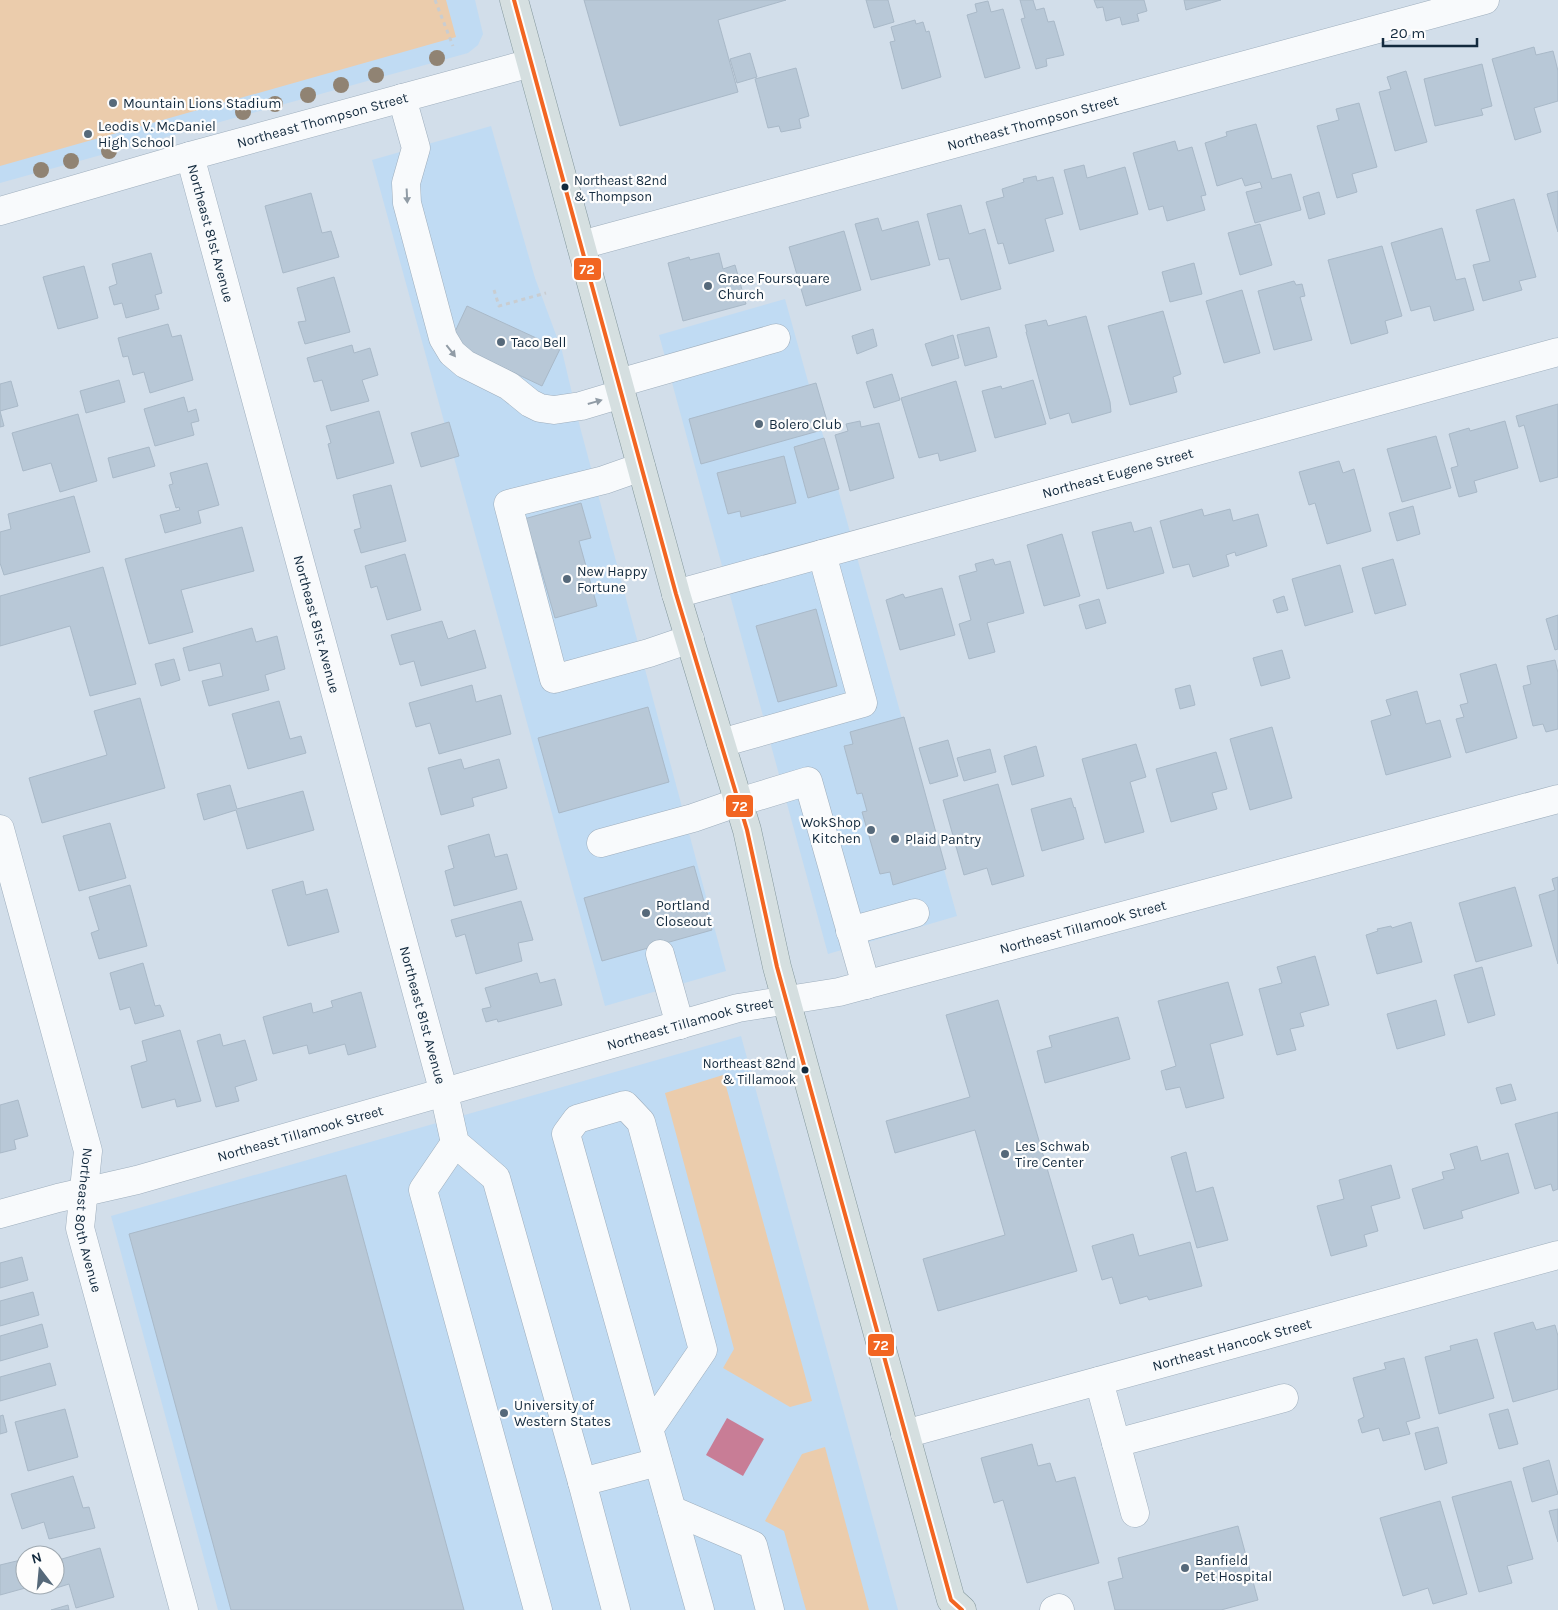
<svg xmlns="http://www.w3.org/2000/svg" width="1558" height="1610" font-family="Karla,sans-serif">
<style>
.built{fill:#c0dbf3}
.green{fill:#ebccac}
.water{fill:#c87d96}
.building{fill:#b8c8d7;stroke:#a9b9c8}
.lines{fill:none;stroke-linecap:round;stroke-linejoin:round}
.minor-casing{stroke:#9eaebd;stroke-width:29}
.major-casing{stroke:#82969b;stroke-width:29}
.path{stroke:#c9cdd1;stroke-width:3;stroke-dasharray:4 4;stroke-linecap:butt}
.minor{stroke:#f8fafc;stroke-width:28}
.major{stroke:#d5dfe0;stroke-width:28}
.bus-1-casing{stroke:#fdfdfd;stroke-width:8}
.bus-1{stroke:#f26522;stroke-width:4}
.tree{fill:#908373}
.oneway{fill:#919ca6}
.poi-dot{fill:#56697a;stroke:#fdfdfd;stroke-width:2}
.bus-dot{fill:#132a3e;stroke:#fdfdfd;stroke-width:2}
.labels{text-anchor:middle;stroke-width:4.5;stroke-linejoin:round;paint-order:stroke}
.bus-label{font-size:13px;fill:#132a3e;stroke:#fdfdfd;text-anchor:start}
.poi-label{font-size:14px;fill:#132a3e;stroke:#fdfdfd;text-anchor:start}
.street-label{font-size:14px;fill:#132a3e;stroke:#fdfdfd}
.line-badge{stroke:#fdfdfd;stroke-width:2}
.badge-label{font-size:14px;text-anchor:middle;font-weight:bold;fill:#fff}
</style>
<rect width="100%" height="100%" fill="#d2deea"/>
<!-- built -->
<g class="built">
<path d="M0,0H475L483,34L478,45L468,53L0,183Z"/>
<path d="M491,126L535,278L562,351L580,427L726,971L605,1006L372,160Z"/>
<path d="M785,299L957,916L828,954L659,335Z"/>
<path d="M741,1036L898,1610H218L111,1216Z"/>
</g>
<!-- green -->
<g class="green">
<path d="M0,0H446L456,37L0,166Z"/>
<path d="M723,1075L812,1401L790,1407L723,1368L734,1349L665,1093Z"/>
<path d="M825,1447L869,1610H806L784,1531L765,1521L802,1454Z"/>
</g>
<!-- water -->
<path class="water" d="M727,1418L764,1439L743,1476L706,1455Z"/>
<!-- building -->
<g class="building">
<path d="M584,0H786L718,20L738,92L620,126Z"/>
<path d="M866,0H888L894,22L874,28Z"/>
<path d="M1020,0H1033L1036,10L1044,8L1048,22L1054,21L1064,55L1046,59L1047,66L1036,69L1021,19L1025,18Z"/>
<path d="M1094,0H1144L1147,11L1137,14L1139,21L1122,25L1120,17L1106,21L1103,7L1097,8Z"/>
<path d="M1184,0H1221L1186,10Z"/>
<path d="M988,1L991,12L1003,9L1020,68L985,78L967,15L977,12L975,4Z"/>
<path d="M915,20L916,24L923,22L926,32L929,31L941,77L902,89L890,42L895,41L891,27Z"/>
<path d="M1534,47L1536,55L1553,51L1558,71V101L1534,108L1541,132L1515,140L1492,59Z"/>
<path d="M750,53L757,77L737,83L730,59Z"/>
<path d="M1482,64L1492,106L1481,109L1483,115L1435,126L1424,79Z"/>
<path d="M796,68L809,116L799,119L801,128L781,132L779,126L768,128L755,79Z"/>
<path d="M1406,71L1427,142L1395,151L1379,92L1391,89L1387,77Z"/>
<path d="M1359,103L1377,167L1352,174L1357,192L1337,198L1317,126L1339,120L1336,109Z"/>
<path d="M1256,124L1272,179L1291,174L1301,210L1255,223L1246,192L1262,188L1260,182L1245,186L1242,178L1217,186L1205,143L1227,136L1226,132Z"/>
<path d="M1175,141L1178,151L1192,147L1206,195L1201,196L1205,210L1167,221L1163,206L1149,210L1133,153Z"/>
<path d="M1084,165L1087,178L1125,167L1138,214L1080,230L1064,170Z"/>
<path d="M1036,176L1037,181L1053,177L1063,214L1045,219L1054,251L1009,264L1003,243L998,244L986,202L1004,197L1002,189L1024,182L1023,179Z"/>
<path d="M1558,191V232L1547,194Z"/>
<path d="M1319,192L1325,214L1309,219L1303,197Z"/>
<path d="M311,193L322,233L331,231L339,257L283,273L265,206Z"/>
<path d="M1514,199L1536,277L1519,281L1522,290L1483,301L1473,265L1490,261L1476,210Z"/>
<path d="M961,205L969,234L985,229L1001,289L961,300L949,258L939,260L927,214Z"/>
<path d="M878,218L882,231L918,221L930,265L871,280L855,224Z"/>
<path d="M1260,224L1272,265L1240,275L1228,233Z"/>
<path d="M1442,228L1456,280L1465,278L1474,310L1434,321L1430,306L1411,311L1391,243Z"/>
<path d="M844,231L861,290L806,306L789,247Z"/>
<path d="M1382,246L1402,316L1385,321L1388,333L1351,344L1328,260Z"/>
<path d="M151,253L162,293L155,295L159,309L126,318L122,303L114,305L109,287L117,284L112,264Z"/>
<path d="M719,253L723,269L735,265L746,304L683,321L668,263L689,257L690,260Z"/>
<path d="M1194,263L1202,294L1170,302L1162,272Z"/>
<path d="M84,266L98,318L58,329L43,277Z"/>
<path d="M334,277L350,332L305,344L298,322L306,321L297,288Z"/>
<path d="M1294,281L1296,285L1302,284L1305,296L1300,297L1312,340L1274,350L1258,291Z"/>
<path d="M1242,290L1260,353L1224,363L1206,301Z"/>
<path d="M467,306L560,349L542,386L462,348L453,336Z"/>
<path d="M1163,311L1181,374L1173,377L1177,392L1130,405L1108,326Z"/>
<path d="M1086,316L1110,402L1111,412L1072,423L1069,413L1050,419L1026,332H1027L1025,325L1046,320L1048,326Z"/>
<path d="M168,324L172,337L181,335L193,380L150,393L144,372L133,375L128,356L123,357L118,338Z"/>
<path d="M989,327L997,357L965,366L957,335Z"/>
<path d="M873,329L877,346L857,354L852,336Z"/>
<path d="M953,335L959,358L932,366L925,344Z"/>
<path d="M352,345L354,353L370,348L378,375L362,380L369,401L331,411L322,380L314,382L307,358Z"/>
<path d="M892,374L900,400L874,408L866,382Z"/>
<path d="M119,380L125,402L86,413L80,391Z"/>
<path d="M1033,380L1046,424L995,438L982,391L1001,386L1002,389Z"/>
<path d="M11,381L18,406L0,411L4,426L0,427V384Z"/>
<path d="M956,381L976,451L940,461L938,453L919,458L901,398Z"/>
<path d="M816,383L829,428L701,464L689,419Z"/>
<path d="M184,397L188,412L196,409L199,421L191,423L194,435L155,446L144,409Z"/>
<path d="M1558,404V477L1540,482L1524,425L1519,427L1516,416Z"/>
<path d="M379,411L394,463L337,479L328,444L331,443L326,426Z"/>
<path d="M78,414L97,481L60,492L51,463L23,471L12,433Z"/>
<path d="M860,421L861,427L879,423L894,478L850,491L835,435L848,431L846,424Z"/>
<path d="M1505,421L1518,468L1474,481L1477,492L1459,497L1451,468L1458,466L1449,434L1469,428L1470,431Z"/>
<path d="M449,422L459,456L421,467L411,433Z"/>
<path d="M1436,436L1451,488L1402,502L1387,449Z"/>
<path d="M824,438L839,489L808,498L794,447Z"/>
<path d="M149,447L155,466L113,478L108,458Z"/>
<path d="M784,456L796,503L741,517L740,511L728,514L717,473Z"/>
<path d="M1339,461L1343,473L1354,469L1371,531L1327,544L1315,503L1309,505L1299,472Z"/>
<path d="M207,463L219,505L198,511L201,523L165,533L160,515L180,510L179,507L176,508L169,485L173,484L170,473Z"/>
<path d="M391,485L406,541L361,553L354,530L361,528L353,495Z"/>
<path d="M74,496L90,552L4,575L0,563V532L11,529L8,514Z"/>
<path d="M581,503L591,538L579,541L597,606L555,618L536,552L533,553L524,519Z"/>
<path d="M1413,506L1420,534L1397,541L1389,513Z"/>
<path d="M1202,509L1204,516L1230,509L1233,521L1258,514L1267,546L1236,556L1235,552L1226,555L1229,566L1193,577L1189,564L1173,568L1160,521Z"/>
<path d="M1131,522L1134,532L1151,527L1164,573L1107,589L1092,532Z"/>
<path d="M242,527L254,571L181,590L193,632L149,644L125,559Z"/>
<path d="M1062,534L1080,596L1044,606L1027,545Z"/>
<path d="M405,554L421,610L387,620L377,586L371,588L365,566Z"/>
<path d="M993,559L995,565L1010,561L1024,613L987,623L995,652L969,659L959,624L971,620L959,576L977,571L975,564Z"/>
<path d="M1393,559L1406,605L1375,614L1362,568Z"/>
<path d="M1340,565L1353,612L1305,626L1292,579Z"/>
<path d="M103,567L136,684L90,696L70,626L0,646V596Z"/>
<path d="M942,588L955,635L900,650L886,600L903,594L905,598Z"/>
<path d="M1284,596L1288,610L1277,613L1273,600Z"/>
<path d="M1099,599L1106,623L1086,629L1079,605Z"/>
<path d="M816,609L837,686L778,702L756,626Z"/>
<path d="M1558,615V649L1555,650L1546,619Z"/>
<path d="M442,621L448,639L475,630L486,668L421,686L414,661L400,665L391,635Z"/>
<path d="M252,628L256,642L277,636L285,669L265,675L269,690L209,706L202,681L223,676L220,663L189,671L183,648Z"/>
<path d="M1282,650L1290,678L1261,686L1253,658Z"/>
<path d="M174,659L180,680L161,686L155,664Z"/>
<path d="M1555,660L1558,673V729L1546,732L1543,724L1533,726L1523,686L1531,684L1527,666Z"/>
<path d="M1496,664L1517,738L1466,753L1456,719L1464,717L1460,705L1468,703L1460,674Z"/>
<path d="M472,685L476,702L501,695L511,734L439,754L430,723L416,727L409,703Z"/>
<path d="M1190,685L1195,705L1180,709L1175,689Z"/>
<path d="M1417,691L1426,724L1440,720L1451,757L1386,775L1371,721L1391,715L1386,700Z"/>
<path d="M140,698L165,788L42,823L29,778L107,755L94,711Z"/>
<path d="M279,701L290,739L301,736L306,753L248,769L232,714Z"/>
<path d="M648,707L669,782L559,813L538,738Z"/>
<path d="M904,717L946,869L893,885L890,872L880,874L862,812L867,811L862,793L857,794L844,746L853,744L850,732Z"/>
<path d="M1272,727L1292,798L1250,810L1230,739Z"/>
<path d="M948,740L958,776L930,784L919,748Z"/>
<path d="M1136,744L1146,777L1130,782L1144,832L1105,843L1082,759Z"/>
<path d="M1036,746L1044,776L1012,785L1004,756Z"/>
<path d="M990,749L996,772L964,781L957,758Z"/>
<path d="M1216,752L1227,789L1212,793L1217,809L1171,822L1156,769Z"/>
<path d="M461,759L464,769L499,759L507,788L472,798L474,806L441,815L428,768Z"/>
<path d="M998,784L1024,876L992,885L987,868L964,875L943,800Z"/>
<path d="M230,785L237,809L303,791L314,830L247,849L236,810L204,820L197,794Z"/>
<path d="M1071,798L1074,808L1075,807L1084,839L1042,851L1031,809Z"/>
<path d="M110,823L126,878L79,891L63,836Z"/>
<path d="M489,834L495,857L507,854L517,889L454,906L445,871L454,868L448,846Z"/>
<path d="M694,866L712,930L602,961L584,898Z"/>
<path d="M1558,877V964L1539,895L1555,890L1552,879Z"/>
<path d="M303,881L306,895L327,889L339,932L288,946L272,890Z"/>
<path d="M130,885L147,946L99,959L91,933L99,930L89,897Z"/>
<path d="M1515,887L1532,946L1476,962L1459,903Z"/>
<path d="M521,901L533,940L518,943L522,961L476,974L465,934L456,937L451,920Z"/>
<path d="M1411,922L1422,962L1377,974L1366,935L1378,931L1377,929L1391,926L1392,928Z"/>
<path d="M1315,956L1329,1005L1300,1013L1304,1026L1290,1029L1296,1050L1277,1055L1259,989L1282,983L1277,967Z"/>
<path d="M143,963L155,1006L160,1005L164,1016L135,1024L130,1007L120,1010L110,973Z"/>
<path d="M1482,967L1495,1015L1468,1023L1454,975Z"/>
<path d="M537,973L540,983L555,979L562,1005L498,1022L497,1019L486,1022L482,1009L491,1007L485,988Z"/>
<path d="M1228,982L1243,1035L1210,1044L1224,1098L1186,1108L1180,1087L1166,1090L1161,1071L1176,1066L1158,1001Z"/>
<path d="M361,992L376,1047L348,1055L345,1044L309,1054L307,1045L273,1054L263,1017L311,1003L313,1013L333,1007L331,1001Z"/>
<path d="M998,1000L1077,1271L938,1311L923,1259L1005,1235L975,1130L895,1153L886,1121L970,1097L946,1015Z"/>
<path d="M1436,1000L1445,1035L1397,1049L1387,1014Z"/>
<path d="M1118,1017L1130,1059L1045,1083L1037,1051L1052,1047L1049,1036Z"/>
<path d="M180,1030L201,1101L177,1107L175,1099L142,1108L131,1066L147,1061L142,1041Z"/>
<path d="M220,1034L223,1046L245,1040L257,1080L235,1087L239,1101L216,1107L197,1041Z"/>
<path d="M1511,1084L1516,1100L1501,1104L1496,1088Z"/>
<path d="M18,1100L28,1136L14,1140L16,1149L0,1153V1105Z"/>
<path d="M1558,1112V1189L1553,1191L1551,1184L1535,1189L1515,1124Z"/>
<path d="M1477,1146L1481,1161L1508,1153L1519,1193L1461,1211L1463,1218L1424,1229L1412,1189L1444,1179L1442,1172L1455,1169L1450,1154Z"/>
<path d="M1186,1152L1196,1192L1213,1187L1228,1240L1197,1248L1171,1157Z"/>
<path d="M1391,1165L1400,1198L1371,1206L1378,1231L1364,1235L1367,1246L1331,1256L1317,1206L1344,1199L1339,1180Z"/>
<path d="M346,1175L464,1610H231L129,1234Z"/>
<path d="M1133,1234L1139,1256L1190,1242L1202,1286L1149,1300L1147,1296L1120,1304L1112,1277L1102,1280L1092,1246Z"/>
<path d="M22,1257L28,1280L0,1288V1263Z"/>
<path d="M33,1292L39,1315L0,1326V1301Z"/>
<path d="M1533,1322L1536,1330L1555,1325L1558,1336V1389L1513,1402L1494,1333Z"/>
<path d="M42,1324L48,1347L0,1361V1336Z"/>
<path d="M1477,1339L1494,1398L1439,1414L1425,1357L1451,1350L1450,1346Z"/>
<path d="M1404,1358L1420,1418L1406,1422L1410,1434L1383,1441L1379,1428L1362,1433L1358,1420L1364,1417L1353,1378L1386,1369L1384,1363Z"/>
<path d="M50,1363L56,1385L0,1401V1377Z"/>
<path d="M65,1409L78,1457L28,1471L15,1422Z"/>
<path d="M1508,1409L1518,1444L1499,1449L1489,1414Z"/>
<path d="M3,1415L7,1432L0,1434V1416Z"/>
<path d="M1438,1427L1447,1463L1425,1470L1415,1433Z"/>
<path d="M1032,1444L1038,1466L1050,1463L1056,1482L1075,1477L1099,1563L1027,1583L1003,1500L994,1503L981,1458Z"/>
<path d="M1549,1460L1558,1494L1532,1502L1523,1468Z"/>
<path d="M73,1476L83,1508L89,1507L95,1528L49,1539L44,1522L22,1529L11,1494Z"/>
<path d="M1511,1481L1533,1559L1507,1566L1512,1583L1479,1592L1452,1497Z"/>
<path d="M1440,1501L1467,1594L1433,1604L1428,1588L1403,1596L1380,1518Z"/>
<path d="M1558,1509V1542L1549,1511Z"/>
<path d="M1238,1526L1258,1600L1221,1610H1115L1108,1582L1123,1578L1118,1558Z"/>
<path d="M100,1548L114,1597L76,1608L69,1584L53,1589L52,1585H55V1561Z"/>
<path d="M25,1559V1585H28L29,1587L0,1595V1565Z"/>
<path d="M68,1605L69,1610H51Z"/>
</g>
<g class="lines">
<!-- minor casing -->
<g class="minor-casing">
<g id="minor">
<path d="M402,98L416,148L406,183L407,203L443,338L452,353L465,364L509,386L530,403L540,408L554,410L581,406L621,394"/>
<path id="s1" d="M190,156L444,1093L455,1143L496,1178L582,1482L616,1610"/>
<path id="s2" d="M0,211L190,156L531,63"/>
<path id="s3" d="M581,245L1485,0"/>
<path d="M619,383L776,338"/>
<path d="M641,467L604,480L508,504L554,679L649,653L690,639"/>
<path id="s4" d="M676,594L1558,352"/>
<path d="M721,743L863,703L822,554"/>
<path id="s5" d="M0,829L88,1151L80,1228L184,1610"/>
<path d="M601,843L693,818L739,802L808,781L866,985"/>
<path d="M850,931L915,913"/>
<path d="M660,954L680,1025"/>
<path d="M455,1143L423,1190L538,1610"/>
<path id="s6" d="M0,1214L58,1198L137,1180L738,1008L839,992L1558,799"/>
<path d="M1099,1381L1116,1443L1284,1398"/>
<path d="M649,1429L703,1350L641,1122L625,1105L577,1119L566,1134L700,1610"/>
<path id="s7" d="M905,1434L1558,1255"/>
<path d="M1116,1443L1135,1513"/>
<path d="M582,1482L658,1462"/>
<path d="M672,1510L753,1545L770,1610"/>
<path d="M1054,1610L1059,1608L1060,1610"/>
</g>
</g>
<!-- major casing -->
<g class="major-casing">
<path id="major" d="M514,0L676,594L747,830L777,967L951,1600L962,1610"/>
</g>
<!-- path -->
<g class="path">
<path d="M435,0L453,46"/>
<path d="M494,290L499,306L546,293"/>
</g>
<!-- minor -->
<use href="#minor" class="minor"/>
<!-- major -->
<use href="#major" class="major"/>
<!-- bus-1 casing -->
<g class="bus-1-casing">
<path id="bus-1" d="M514,0L676,594L747,830L777,967L951,1600L962,1610"/>
</g>
<!-- bus-1 -->
<use href="#bus-1" class="bus-1"/>
</g>
<!-- trees -->
<g class="tree">
<circle cx="437" cy="58" r="8"/>
<circle cx="376" cy="75" r="8"/>
<circle cx="341" cy="85" r="8"/>
<circle cx="308" cy="95" r="8"/>
<circle cx="275" cy="104" r="8"/>
<circle cx="243" cy="112" r="8"/>
<circle cx="109" cy="151" r="8"/>
<circle cx="71" cy="161" r="8"/>
<circle cx="41" cy="170" r="8"/>
</g>
<!-- one-way arrows -->
<defs><path id="oneway-solid" d="M-6-.8H1V-3.2L6.5 0L1 3.2V.8H-6Z" transform="scale(1.25)"/></defs>
<g class="oneway">
<use href="#oneway-solid" transform="translate(407 196) rotate(87)"/>
<use href="#oneway-solid" transform="translate(451 351) rotate(52)"/>
<use href="#oneway-solid" transform="translate(595 402) rotate(-16)"/>
</g>
<!-- markers -->
<g class="poi-dot">
<circle cx="113" cy="103" r="5"/>
<circle cx="88" cy="134" r="5"/>
<circle cx="708" cy="286" r="5"/>
<circle cx="501" cy="342" r="5"/>
<circle cx="759" cy="424" r="5"/>
<circle cx="567" cy="579" r="5"/>
<circle cx="871" cy="830" r="5"/>
<circle cx="895" cy="839" r="5"/>
<circle cx="646" cy="913" r="5"/>
<circle cx="1005" cy="1154" r="5"/>
<circle cx="504" cy="1413" r="5"/>
<circle cx="1185" cy="1568" r="5"/>
</g>
<g class="bus-dot">
<circle cx="565" cy="187" r="4.5"/>
<circle cx="805" cy="1070" r="4.5"/>
</g>
<g class="labels">
<!-- bus labels -->
<g class="bus-label">
<text x="574" y="185">Northeast 82nd<tspan x="574" dy="16">&amp; Thompson</tspan></text>
<text x="796" y="1068" text-anchor="end">Northeast 82nd<tspan x="796" dy="16">&amp; Tillamook</tspan></text>
</g>
<!-- poi labels -->
<g class="poi-label">
<text x="123" y="108">Mountain Lions Stadium</text>
<text x="98" y="131">Leodis V. McDaniel<tspan x="98" dy="16">High School</tspan></text>
<text x="718" y="283">Grace Foursquare<tspan x="718" dy="16">Church</tspan></text>
<text x="511" y="347">Taco Bell</text>
<text x="769" y="429">Bolero Club</text>
<text x="577" y="576">New Happy<tspan x="577" dy="16">Fortune</tspan></text>
<text x="861" y="827" text-anchor="end">WokShop<tspan x="861" dy="16">Kitchen</tspan></text>
<text x="905" y="844">Plaid Pantry</text>
<text x="656" y="910">Portland<tspan x="656" dy="16">Closeout</tspan></text>
<text x="1015" y="1151">Les Schwab<tspan x="1015" dy="16">Tire Center</tspan></text>
<text x="514" y="1410">University of<tspan x="514" dy="16">Western States</tspan></text>
<text x="1195" y="1565">Banfield<tspan x="1195" dy="16">Pet Hospital</tspan></text>
</g>
<!-- street labels -->
<g class="street-label">
<text dy="5" stroke="none"><textPath href="#s2" startOffset="335">Northeast Thompson Street</textPath></text>
<text dy="5" stroke="none"><textPath href="#s3" startOffset="468">Northeast Thompson Street</textPath></text>
<text dy="5" stroke="none"><textPath href="#s1" startOffset="80">Northeast 81st Avenue</textPath></text>
<text dy="5" stroke="none"><textPath href="#s4" startOffset="458">Northeast Eugene Street</textPath></text>
<text dy="5" stroke="none"><textPath href="#s1" startOffset="485">Northeast 81st Avenue</textPath></text>
<text dy="5" stroke="none"><textPath href="#s6" startOffset="1121">Northeast Tillamook Street</textPath></text>
<text dy="5" stroke="none"><textPath href="#s1" startOffset="890">Northeast 81st Avenue</textPath></text>
<text dy="5" stroke="none"><textPath href="#s6" startOffset="716">Northeast Tillamook Street</textPath></text>
<text dy="5" stroke="none"><textPath href="#s6" startOffset="311">Northeast Tillamook Street</textPath></text>
<text dy="5" stroke="none"><textPath href="#s5" startOffset="404">Northeast 80th Avenue</textPath></text>
<text dy="5" stroke="none"><textPath href="#s7" startOffset="339">Northeast Hancock Street</textPath></text>
</g>
</g>
<g class="line-badge">
<rect x="573" y="257" width="29" height="24" rx="5" fill="#f26522"/>
<rect x="725" y="794" width="29" height="24" rx="5" fill="#f26522"/>
<rect x="867" y="1333" width="28" height="24" rx="5" fill="#f26522"/>
</g>
<g class="badge-label">
<text x="587" y="274">72</text>
<text x="740" y="811">72</text>
<text x="881" y="1350">72</text>
</g>
<!-- north arrow -->
<g transform="translate(40 1570) rotate(344)"><circle r="24" fill="#fdfdfd" stroke="#9fa9b1"/>
<path d="M0-4L9 19L0 12L-9 19Z" fill="#56697a"/>
<text y="-8" font-size="14" font-weight="bold" text-anchor="middle" fill="#132a3e">N</text>
</g>
<!-- scale -->
<path d="M1383 38v8h94v-8" fill="none" stroke="#132a3e" stroke-width="2.5"/>
<text x="1390" y="38" font-size="15" fill="#132a3e" stroke="#fdfdfd" stroke-width="4" paint-order="stroke">20 m</text>
</svg>
